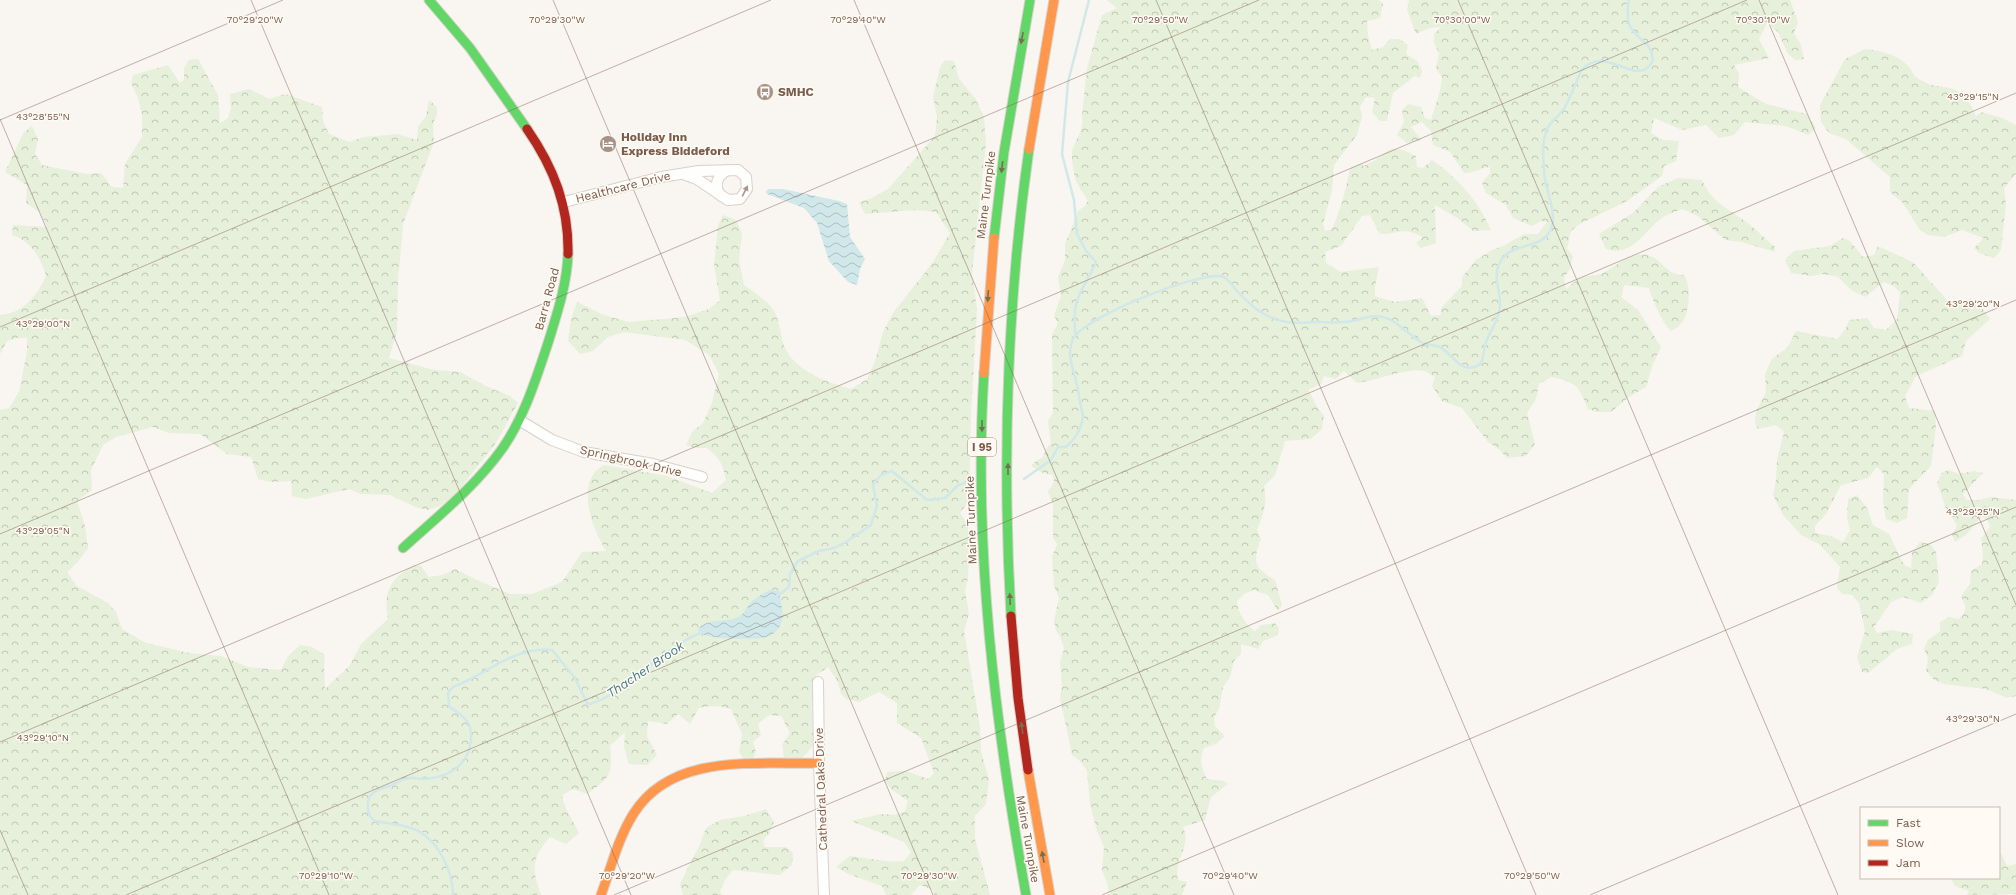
<svg xmlns="http://www.w3.org/2000/svg" width="2016" height="895" font-family="'Work Sans',sans-serif">
<style>
.forest{fill:url(#forest-crowns)}
.water{fill:url(#water-waves)}
.lines{fill:none;stroke-linecap:round;stroke-linejoin:round}
.stream{stroke:#d0e8ea;stroke-width:2.5}
.street-casing{stroke:#d7d1cb;stroke-width:12}
.fast-casing{stroke:#d9d2cb;stroke-width:11}
.slow-casing{stroke:#d9d2cb;stroke-width:11}
.jam-casing{stroke:#d9d2cb;stroke-width:11}
.street{stroke:#fefefd;stroke-width:10}
.fast{stroke:#63d668;stroke-width:9}
.slow{stroke:#ff974d;stroke-width:9}
.jam{stroke:#b3261e;stroke-width:9}
.oneway{fill:#776e51}
.oneway2{fill:#a8958b}
.ticks{fill:none;stroke:#7a5c4d;stroke-width:1;stroke-opacity:0.45}
.labels{text-anchor:middle;stroke-width:3;stroke-linejoin:round;paint-order:stroke}
.shield{fill:#fffaf3;stroke:#a28b7f;stroke-width:1}
.shield-label{font-size:11px;font-weight:bold;fill:#7a5c4d}
.poi-label{font-size:12px;font-weight:bold;fill:#7a5c4d;stroke:#fffaf3;text-anchor:start}
.street-label{font-size:12px;fill:#7a5c4d;stroke:#fffaf3}
.water-label{font-size:13px;font-style:italic;fill:#437c86;stroke:#fffaf3}
.ticks-label{font-size:10px;text-anchor:middle;fill:#7a5c4d;stroke:#fffaf3;stroke-width:3;stroke-linejoin:round;paint-order:stroke}
</style>
<defs>
<pattern id="forest-crowns" width="20" height="18" patternUnits="userSpaceOnUse"><rect width="20" height="18" fill="#e7f0db"/><path d="M2 6a3 3 0 1 1 6 0M12 15a3 3 0 1 1 6 0" fill="none" stroke="#c0c6b4"/></pattern>
<pattern id="water-waves" width="16" height="10" patternUnits="userSpaceOnUse"><rect width="16" height="10" fill="#d0e8ea"/><path d="M0 5q4-4 8 0t8 0" fill="none" stroke="#aebfc0"/></pattern>
</defs>
<rect width="100%" height="100%" fill="#f9f5f0"/>
<!-- forest -->
<g class="forest">
<path d="M1107,0H1379L1383,4L1380,18L1367,21L1368,36L1372,50L1383,47L1390,39H1399L1408,45L1406,54L1417,61L1422,70L1420,78L1415,76L1393,93L1387,121H1380L1372,112L1375,98L1366,97L1360,107L1362,117L1357,135L1334,165L1332,191L1323,224L1325,231L1332,229C1341,209 1346,189 1350,168L1362,163L1363,166C1391,156 1384,139 1416,156L1417,167L1423,168L1432,160C1456,176 1480,203 1491,230L1473,231L1459,219L1435,205L1436,243L1421,248L1416,243L1423,237C1402,226 1401,234 1380,234L1370,215L1362,216L1341,246L1325,252L1326,263L1341,272L1379,267L1375,287V296L1395,302L1422,298L1431,316L1441,315V308L1462,286V277L1476,260L1492,250L1505,245L1524,234H1538L1547,222L1541,221L1532,226L1513,218L1506,205L1486,193L1482,183L1490,173V167C1479,168 1477,173 1464,173L1450,152L1433,145L1431,131L1422,122L1411,127L1422,140L1407,143L1397,135L1404,122L1402,110L1408,104L1421,107L1425,118L1431,120L1440,91L1442,77L1436,69L1439,53L1434,43V34L1441,27L1430,28L1416,34L1407,10L1409,0H1790L1798,22L1794,33L1801,45L1804,59L1795,60L1788,54L1778,32L1767,23L1759,39L1769,58L1734,65L1739,74L1738,87L1766,104L1807,114L1816,128L1808,135L1786,126L1745,122L1734,135L1719,138L1706,125L1682,130L1654,118L1651,133L1663,140L1679,141L1676,161L1664,166L1662,176L1627,201L1578,225L1571,231L1567,249L1573,256L1570,269L1564,278L1566,289C1572,284 1580,276 1587,276C1594,275 1598,276 1605,272C1620,264 1631,250 1650,256C1663,260 1665,275 1684,275C1692,286 1690,317 1679,326C1677,328 1673,330 1671,331C1663,324 1652,299 1649,288L1624,285L1621,297L1638,310L1661,347L1653,364L1646,387L1629,397L1611,412H1597L1588,409C1578,385 1578,383 1551,377L1539,384L1536,399L1527,413L1535,444L1526,456L1507,458L1500,450L1488,442L1462,408L1442,401L1432,386L1435,377C1431,375 1428,372 1424,371C1411,367 1373,381 1357,383L1344,371L1336,379L1324,376L1321,384L1308,390C1314,399 1316,408 1324,415L1322,429L1311,439L1285,441L1275,475L1264,486C1267,503 1264,514 1257,530L1261,539C1252,562 1254,568 1275,580L1282,605L1278,611L1268,595L1253,590L1244,594L1237,601C1238,614 1245,624 1255,631L1261,625L1275,623L1279,629L1278,635L1263,641L1258,649L1241,644V654L1234,661L1230,677L1223,687L1219,709L1214,717L1215,726L1225,736L1216,744L1204,748C1199,761 1201,767 1207,779L1224,781L1228,784L1211,797L1205,820L1183,827C1192,847 1173,860 1178,880L1187,882L1182,895H1109L1108,885L1102,870L1104,847L1097,831L1090,804L1087,771L1081,762L1072,755L1060,698L1062,685L1060,661L1064,649L1060,636L1056,631L1054,621L1059,598L1054,586L1052,557L1057,544L1053,538V504L1048,492L1054,482L1053,475L1043,473L1031,466L1036,461L1043,457L1046,449L1051,443L1048,421L1053,413L1052,334L1058,323L1054,316L1061,296L1058,277L1065,260V244L1079,210L1084,207L1088,201C1085,195 1081,191 1078,185C1074,179 1070,154 1073,148C1078,135 1084,130 1082,115L1087,68L1102,15L1117,8Z"/>
<path d="M1865,49C1882,51 1897,54 1909,67C1912,70 1913,75 1916,77C1941,96 1959,74 1976,116L1981,112L2002,118L2016,125V174L2004,188L2006,204L2001,250L1994,258L1979,253L1974,248L1984,238L1962,230L1944,237L1928,235L1920,230L1902,202L1890,192V177L1846,139L1829,133L1821,122L1820,105L1845,59Z"/>
<path d="M198,59L218,95L220,123L228,118L231,108L230,94L249,89L269,99L285,94L322,107L323,121L329,134L349,142L364,137L398,134L417,140L418,127L426,116L429,100L437,107V115L433,123L434,142L403,224L398,281L397,332L389,358L434,370L460,372L486,386L510,396L518,403L496,443L454,496L440,506L428,510L418,508L390,495L361,494L349,489L306,499L292,496L291,481L270,482L258,479L251,457L227,454L200,434L169,433L153,427L116,437L103,445L91,470L92,490L77,501L85,526L88,548L77,563L67,572L77,586L108,603L116,612L122,629L146,643L189,653L221,656L248,667L281,670L288,656L300,645L312,647L325,655L324,666L325,689L350,665L361,644L388,619C383,592 390,579 414,565L421,566L429,577L443,575L455,569L477,580L510,594H532L562,582L582,552L606,551C594,530 579,496 594,473C596,470 601,467 604,465L667,476L712,493L726,480C722,462 720,459 707,448H695L686,445L692,432L703,423L712,403L719,374L709,355L685,340L624,332L608,337L593,351L580,354L568,341L571,319L577,302L604,315L629,322L685,317L709,309L720,300L714,265L718,226L723,215L736,220L742,233L739,261L744,285C754,292 768,301 774,311C781,323 780,339 786,350C799,373 827,382 851,389L867,379L875,361L883,332L893,313L933,262L950,233L936,212L916,210L865,214L859,202L870,199L888,189L935,136L937,117L933,97L940,67L945,60L954,61L959,79L975,98L984,117L986,144L972,273L977,309L971,413L969,501L960,513L968,524L969,561L968,578L965,590L969,614L964,631L980,727L981,751L989,780L986,804L975,816V839L990,895H934L933,890L920,885L911,895H886L882,886L848,874L836,867L850,856C868,858 886,863 904,861L911,852L904,842L851,821L881,814L895,815L905,811L908,801L892,790L885,781L887,772L906,771L928,779L934,773L921,738L897,723V703L879,692L859,702L846,699L841,694L837,680L828,667L814,677C810,700 812,722 814,745L802,758H784L782,745L790,733L781,716L769,715L758,724L761,735L753,742L756,752L752,761L743,758L739,752L742,734L731,709C721,706 710,705 699,708L690,724L678,714L667,724L648,721L647,736L657,755L647,765L629,764L624,747L625,732L610,746C613,775 610,778 587,794L573,789L562,795C564,809 573,820 579,833L566,844L550,837C531,858 532,870 541,895H0V410L9,408L19,392L27,351V338H18L7,341L0,354V315C22,314 37,296 46,276C41,258 31,241 12,235L13,225L47,227L40,212L26,203L27,185L5,172L24,132L32,126L38,139L35,154L42,165L86,174L101,173L112,187L123,188L125,164L142,137V115L138,98L131,83L133,75L168,65L180,83L184,80V68L189,60Z"/>
<path d="M1678,178L1702,180C1713,205 1729,208 1749,224C1758,231 1766,240 1775,247V252L1742,242L1725,240L1698,216L1682,209C1677,211 1670,213 1665,216C1645,228 1634,258 1606,249L1599,234L1634,212L1658,187Z"/>
<path d="M1843,238L1850,241L1863,257L1874,255L1878,246L1914,263L1947,300L1980,305L1990,319L1966,341L1962,356L1916,376L1905,396L1909,408L1935,411L1936,427L1931,466L1909,489L1907,518L1897,523L1886,519L1883,502L1884,474L1877,467L1868,478L1841,485L1826,514L1815,526V533L1831,536L1843,542L1850,530L1847,518L1848,499L1857,495L1867,508L1873,525L1889,534L1904,565L1911,568L1912,553L1920,542L1930,544L1936,552L1939,582L1932,595L1921,603L1903,597L1891,602L1874,627L1877,633L1891,630L1913,634L1912,644L1897,649L1868,673L1862,672L1857,657L1865,631L1859,603L1852,595L1842,594L1837,587L1840,567L1819,544L1801,535L1783,515L1773,495L1776,480L1777,460L1784,432L1776,425L1758,429L1755,423L1756,412L1766,392L1765,374L1772,359L1788,347L1796,331L1838,339L1846,328L1849,320L1867,318L1874,328L1886,330L1897,319L1900,293L1894,286L1884,282L1865,297L1851,290L1838,277L1823,274L1811,276L1791,273L1785,260L1794,251L1830,246Z"/>
<path d="M1949,470L1959,474L1974,471L1983,473L1963,494L1966,500H1979L1991,497L2016,500V696L2007,698L1986,689L1944,684L1934,680L1926,671L1928,658L1924,649L1928,640L1940,631V622L1949,617L1959,619C1968,610 1966,607 1961,596L1970,584L1971,571L1982,564L1983,554L1981,538L1990,527L1987,519L1981,517L1966,535L1955,542L1952,534L1957,526L1952,516L1947,511L1937,483L1942,473Z"/>
<path d="M766,809L774,822L769,834L763,840L765,847H786L793,853L792,865L780,875L733,870L725,880L720,891L722,895H683L680,884L700,844L706,828L720,820L744,816Z"/>
<path d="M1999,853H2001L2007,866L2016,864V894L1967,895L1969,891L1955,886L1951,878H1999Z"/>
</g>
<!-- water -->
<g class="water">
<path d="M769,189H783L839,201L847,204L850,237L865,259L860,269L857,285L848,282L829,261L817,223L804,208L767,194L766,191Z"/>
<path d="M770,590H779C780,602 785,613 781,624C779,629 775,633 770,636C760,641 709,639 699,633L698,629C709,617 723,623 736,618C744,615 746,608 751,602C757,597 763,593 770,590Z"/>
</g>
<g class="lines">
<!-- stream -->
<g class="stream">
<path d="M1075,333C1075,321 1073,307 1079,296C1084,284 1091,274 1096,262L1086,251L1077,234L1074,200L1062,154L1068,82L1089,0"/>
<path d="M1024,479L1051,460L1058,447H1066C1076,438 1082,429 1083,416C1080,404 1079,393 1076,381C1073,367 1066,354 1073,339C1082,318 1202,269 1224,277C1229,280 1233,286 1236,290C1251,306 1265,319 1287,322C1297,324 1307,322 1317,322C1326,322 1335,323 1344,322C1362,321 1372,311 1391,320C1402,326 1411,337 1423,343C1429,345 1435,345 1440,347C1451,352 1460,374 1477,366C1485,362 1483,350 1486,342C1490,331 1500,318 1500,306C1501,294 1495,284 1497,271C1503,239 1539,253 1550,231C1559,214 1544,188 1544,171C1543,155 1541,137 1550,124C1555,118 1561,114 1565,107C1571,96 1576,83 1581,71C1607,41 1638,92 1653,60C1650,31 1621,43 1629,0"/>
<path d="M777,596L789,587L790,574L798,561L819,551L834,548L846,542L871,525L877,506L873,485L881,475L892,471L927,500L945,498L957,486L968,481"/>
<path d="M453,895C453,871 438,839 414,829C402,824 388,824 375,821C371,819 368,814 368,809C366,792 377,790 390,786C396,783 402,779 409,778C413,777 417,779 421,779C443,779 465,769 470,746C472,737 472,727 466,720C461,714 454,711 449,706L448,693L453,687C487,674 514,646 552,650L575,678L587,703L590,704C633,690 660,648 701,633"/>
</g>
<!-- street casing -->
<g class="street-casing">
<g id="street">
<path d="M721,196C713,186 717,175 728,170"/>
<path d="M564,202L661,177L699,171L738,170L746,177L747,189L740,199L728,200L697,179L683,174"/>
<path d="M519,420L552,440L584,452L653,464L702,477"/>
<path d="M818,682L819,763L824,895"/>
</g>
</g>
<!-- fast casing -->
<g class="fast-casing">
<g id="fast">
<path d="M429,0L470,48L527,129"/>
<path d="M994,238L1004,152L1030,0"/>
<path d="M984,373C973,548 995,723 1026,895"/>
<path d="M403,548C437,517 475,487 502,449C524,418 536,379 548,343C557,314 567,284 568,254"/>
<path d="M1011,616C1002,461 1007,303 1029,149"/>
</g>
</g>
<!-- slow casing -->
<g class="slow-casing">
<g id="slow">
<path d="M1029,149L1054,0"/>
<path d="M984,373L994,238"/>
<path d="M1028,770L1050,895"/>
<path d="M601,895C611,868 618,838 634,813C673,752 757,765 819,763"/>
</g>
</g>
<!-- jam casing -->
<g class="jam-casing">
<g id="jam">
<path d="M527,129C554,168 569,207 568,254"/>
<path d="M1011,616L1018,698L1028,770"/>
</g>
</g>
<!-- street -->
<use href="#street" class="street"/>
<!-- fast -->
<use href="#fast" class="fast"/>
<!-- slow -->
<use href="#slow" class="slow"/>
<!-- jam -->
<use href="#jam" class="jam"/>
</g>
<!-- one-way arrows -->
<defs><path id="oneway-solid" d="M-6-.8H1V-3.2L6.5 0L1 3.2V.8H-6Z"/></defs>
<g class="oneway">
<use href="#oneway-solid" transform="translate(1022 38) rotate(101)"/>
<use href="#oneway-solid" transform="translate(1002 167) rotate(97)"/>
<use href="#oneway-solid" transform="translate(988 296) rotate(94)"/>
<use href="#oneway-solid" transform="translate(982 426) rotate(90)"/>
<use href="#oneway-solid" transform="translate(1008 469) rotate(-90)"/>
<use href="#oneway-solid" transform="translate(1010 599) rotate(-92)"/>
<use href="#oneway-solid" transform="translate(1022 728) rotate(-98)"/>
<use href="#oneway-solid" transform="translate(1043 857) rotate(-100)"/>
</g>
<use class="oneway2" href="#oneway-solid" transform="translate(745 191) rotate(-63)"/>
<!-- ticks -->
<path class="ticks" d="M251,0L631,895M553,0L933,895M854,0L1234,895M1156,0L1536,895M1458,0L1838,895M1759,0L2016,605M0,119L329,895M0,120L283,0M0,327L771,0M0,534L1259,0M0,742L1747,0M0,830L28,895M126,895L2016,93M614,895L2016,300M1102,895L2016,507M1590,895L2016,714"/>
<!-- icons -->
<defs>
<g id="bus-disc" transform="scale(0.9)"><circle r="9.5" fill="#a69286" stroke="#fffaf3"/><path d="M-5-6H5V4H4V6H2V4H-2V6H-4V4H-5ZM-3.5-4V0h7V-4ZM-3.5 1.2v1.5H-2V1.2ZM2 1.2v1.5H3.5V1.2Z" fill="#fff"/></g>
<g id="hotel-disc" transform="scale(0.9)"><circle r="9.5" fill="#a69286" stroke="#fffaf3"/><path d="M-6-4.5h1.5V1H6V5H4.5V3h-9V5H-6ZM-4 0a1.8 1.8 0 1 1 3.6 0ZM.5 0V-2.5h3Q6-2.5 6 0Z" fill="#fff"/></g>
</defs>
<g fill-rule="evenodd">
<use href="#bus-disc" x="765" y="92"/>
<use href="#hotel-disc" x="608" y="144"/>
</g>
<g class="labels">
<!-- shield labels -->
<rect class="shield" x="968" y="438" width="28" height="18" rx="3"/>
<g class="shield-label">
<text x="982" y="451">I 95</text>
</g>
<!-- poi labels -->
<g class="poi-label">
<text x="778" y="96">SMHC</text>
<text x="621" y="141">Holiday Inn<tspan x="621" dy="14">Express Biddeford</tspan></text>
</g>
<!-- street labels -->
<g class="street-label">
<text transform="translate(623 187) rotate(-14)" y="4">Healthcare Drive</text>
<text transform="translate(986 195) rotate(-83)" y="4">Maine Turnpike</text>
<text transform="translate(547 299) rotate(-75)" y="4">Barra Road</text>
<text transform="translate(631 461) rotate(13)" y="4">Springbrook Drive</text>
<text transform="translate(971 520) rotate(-92)" y="4">Maine Turnpike</text>
<text transform="translate(821 789) rotate(-92)" y="4">Cathedral Oaks Drive</text>
<text transform="translate(1028 839) rotate(80)" y="4">Maine Turnpike</text>
</g>
<!-- water labels -->
<g class="water-label">
<text transform="translate(645 669) rotate(-34)" y="5">Thacher Brook</text>
</g>
</g>
<g class="ticks-label">
<text x="255" y="23">70°29'20"W</text>
<text x="557" y="23">70°29'30"W</text>
<text x="858" y="23">70°29'40"W</text>
<text x="1160" y="23">70°29'50"W</text>
<text x="1462" y="23">70°30'00"W</text>
<text x="1763" y="23">70°30'10"W</text>
<text x="1973" y="100">43°29'15"N</text>
<text x="43" y="120">43°28'55"N</text>
<text x="1973" y="307">43°29'20"N</text>
<text x="43" y="327">43°29'00"N</text>
<text x="1973" y="515">43°29'25"N</text>
<text x="43" y="534">43°29'05"N</text>
<text x="1973" y="722">43°29'30"N</text>
<text x="43" y="741">43°29'10"N</text>
<text x="326" y="879">70°29'10"W</text>
<text x="627" y="879">70°29'20"W</text>
<text x="929" y="879">70°29'30"W</text>
<text x="1230" y="879">70°29'40"W</text>
<text x="1532" y="879">70°29'50"W</text>
</g>
<!-- legend -->
<rect x="1860" y="807" width="140" height="72" fill="#fffaf3" stroke="#cabbb1"/>
<rect x="1868" y="820" width="20" height="6" fill="#63d668" stroke="#cabbb1"/>
<text x="1896" y="827" font-size="12" fill="#7a5c4d">Fast</text>
<rect x="1868" y="840" width="20" height="6" fill="#ff974d" stroke="#cabbb1"/>
<text x="1896" y="847" font-size="12" fill="#7a5c4d">Slow</text>
<rect x="1868" y="860" width="20" height="6" fill="#b3261e" stroke="#cabbb1"/>
<text x="1896" y="867" font-size="12" fill="#7a5c4d">Jam</text>
</svg>
